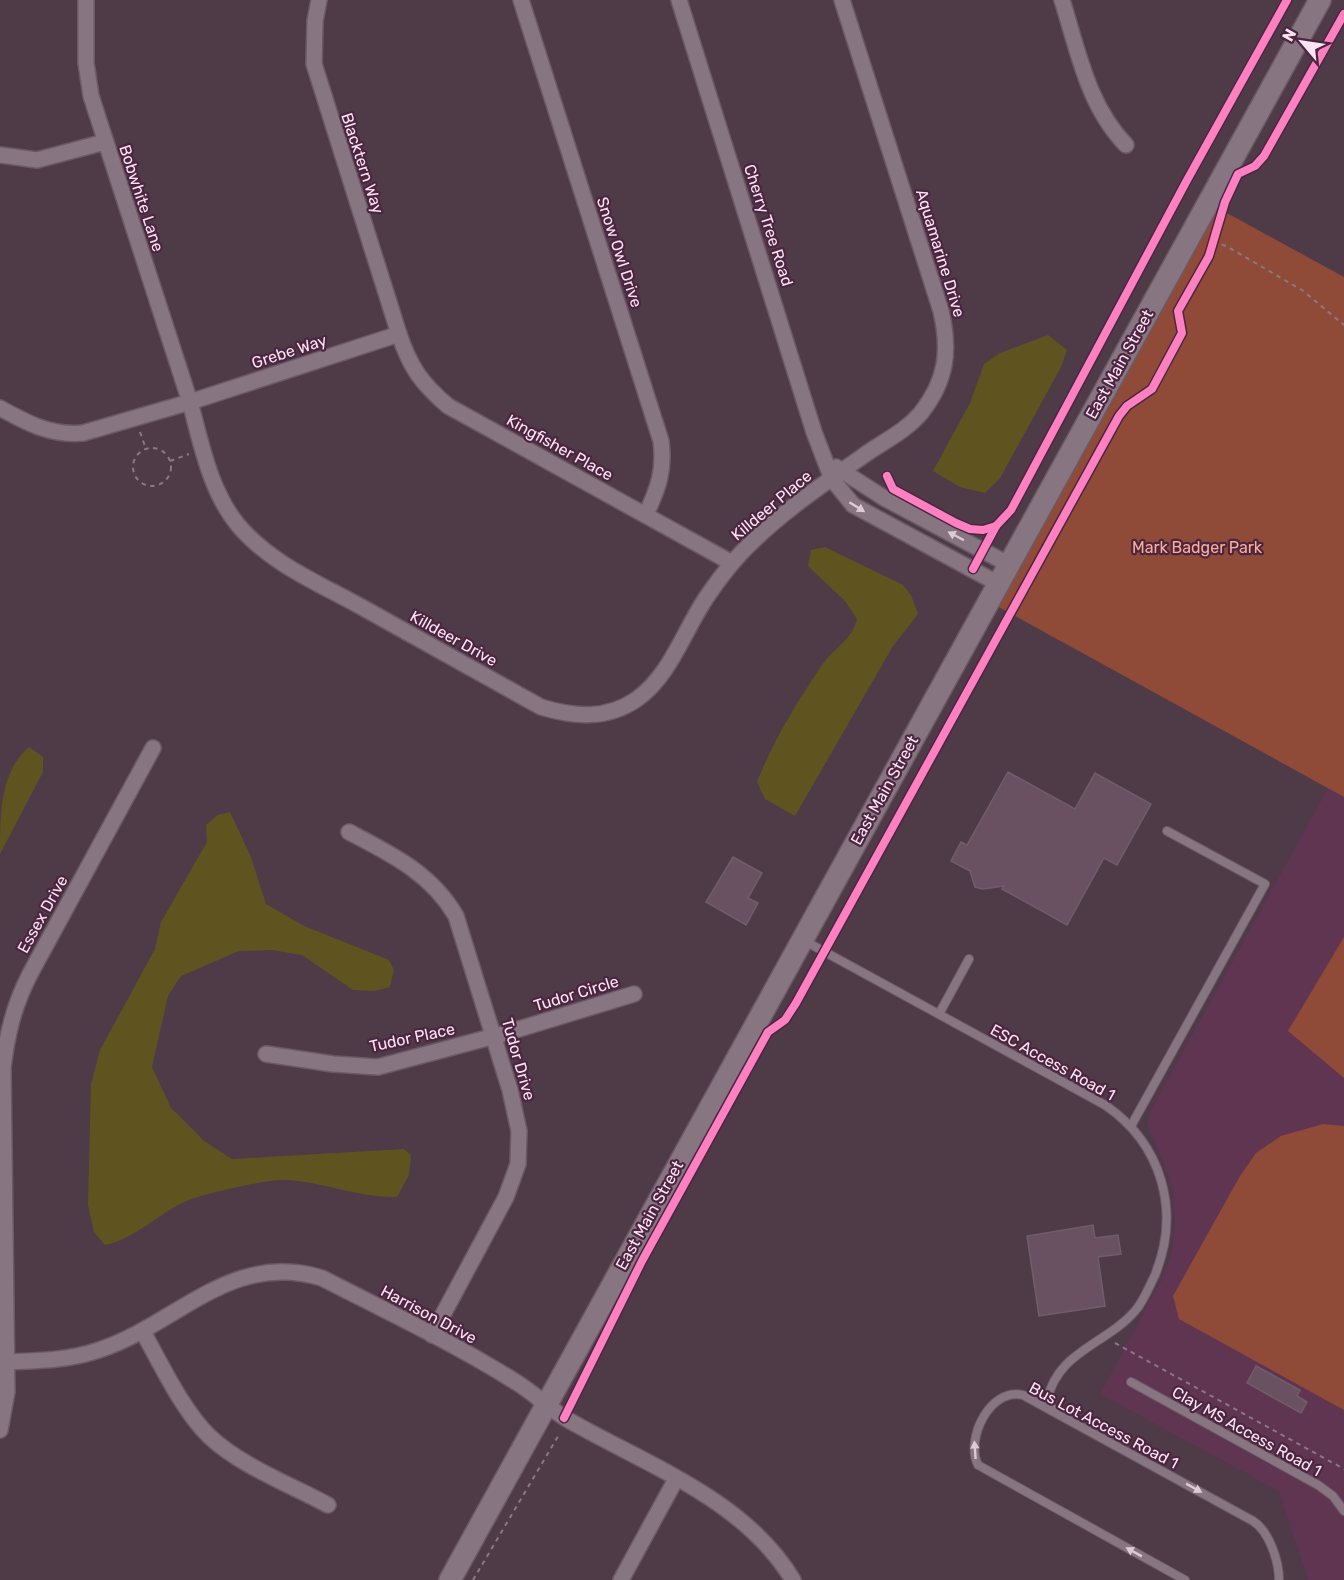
<svg xmlns="http://www.w3.org/2000/svg" width="1344" height="1580" font-family="Rubik,sans-serif">
<style>
.built{fill:#5f3552}
.green{fill:#8f4b38}
.water{fill:#5f5420}
.building{fill:#695162;stroke:#6f5e69;stroke-width:1.5}
.lines{fill:none;stroke-linecap:round;stroke-linejoin:round}
.lane-casing{stroke:#6c5966;stroke-width:10}
.street-casing{stroke:#6c5966;stroke-width:18}
.secondary-casing{stroke:#6c5966;stroke-width:24}
.path{stroke:#897984;stroke-width:2;stroke-dasharray:4.5 4.5;stroke-linecap:butt}
.lane{stroke:#877682;stroke-width:8}
.street{stroke:#877682;stroke-width:15}
.secondary{stroke:#877682;stroke-width:21}
.cycleway-casing{stroke:#4c2641;stroke-width:11}
.cycleway{stroke:#ff80c0;stroke-width:8}
.oneway{fill:#dfc8d7}
.labels{text-anchor:middle;stroke-width:4.5;stroke-linejoin:round;paint-order:stroke}
.street-label{font-size:16px;fill:#fce3f3;stroke:#4c2641}
.park-label{font-size:16px;fill:#fcaf97;stroke:#4c2641}
</style>
<rect width="100%" height="100%" fill="#4f3a48"/>
<!-- built -->
<path class="built" d="M1328,788L1344,797V1580H1308L1279,1491L1100,1394L1163,1277L1172,1252L1175,1223L1174,1196L1167,1171L1147,1124L1152,1108Z"/>
<!-- green -->
<g class="green">
<path d="M1216,207L1344,277V797L997,606Z"/>
<path d="M1344,937V1078L1288,1031Z"/>
<path d="M1323,1124L1344,1126V1410L1179,1319L1173,1296L1240,1176L1256,1153L1281,1136Z"/>
</g>
<!-- water -->
<g class="water">
<path d="M1048,335L1067,350L1061,367L1000,478L985,493L960,487L933,471L970,403L984,364L1000,353Z"/>
<path d="M825,547L903,585L911,595L918,614L893,646L795,816L765,799L757,782C773,741 797,702 822,665C834,648 852,640 857,619L845,601L808,566L811,550Z"/>
<path d="M29,747L43,757V772L0,854C0,813 0,772 29,747Z"/>
<path d="M230,812L251,857L266,904L304,926L389,960L394,970L390,987L374,991L353,990L302,955L272,950L239,951L181,976L168,996L152,1067L171,1108L204,1141L232,1159L404,1149L411,1155L409,1175L397,1197C358,1198 322,1181 284,1180C264,1180 219,1191 198,1197C164,1206 140,1238 105,1245L94,1232L88,1205L91,1084L100,1050L155,949L161,922L207,842L206,825L218,815Z"/>
</g>
<!-- building -->
<g class="building">
<path d="M1008,772L1075,809L1095,773L1151,804L1117,865L1104,858L1067,925L1002,889L1004,886L983,889L975,887L970,871L951,861L961,842L967,845Z"/>
<path d="M733,857L762,873L748,898L758,903L746,925L706,902Z"/>
<path d="M1093,1225L1095,1238L1118,1235L1121,1254L1098,1257L1105,1306L1039,1316L1027,1236Z"/>
<path d="M1256,1366L1300,1390L1297,1396L1307,1402L1301,1413L1247,1383Z"/>
</g>
<g class="lines">
<!-- lane casing -->
<g class="lane-casing">
<g id="lane">
<path d="M803,940L1105,1105C1162,1144 1181,1211 1155,1275C1149,1287 1144,1301 1135,1311C1107,1344 1057,1351 1047,1401L1055,1412"/>
<path d="M939,1014L969,959"/>
<path d="M1131,1126L1265,884L1167,831"/>
<path d="M1131,1382L1318,1485L1333,1496L1344,1511"/>
<path d="M1185,1580L978,1465C965,1439 990,1387 1023,1395L1253,1521C1269,1531 1279,1561 1279,1580"/>
</g>
</g>
<!-- street casing -->
<g class="street-casing">
<g id="street">
<path d="M86,0V63L91,96L190,402C201,443 210,491 238,525C270,563 316,582 358,605C419,639 480,673 541,707C574,717 607,720 637,699C671,675 685,628 708,595C719,579 732,562 745,549C780,513 822,485 863,456C882,442 905,432 921,413C947,380 950,350 941,311L842,0"/>
<path d="M319,0L315,21L314,64L399,334C410,367 421,383 448,406L732,563"/>
<path d="M521,0L661,441C665,470 658,489 646,514"/>
<path d="M679,0L814,432L832,479L853,505L997,583"/>
<path d="M1062,0C1078,51 1088,106 1126,145"/>
<path d="M0,155L37,160L105,142"/>
<path d="M0,408C27,423 51,436 83,433L190,402L399,334"/>
<path d="M836,467L884,498L1008,564"/>
<path d="M349,832C391,854 431,873 456,916L510,1090L519,1131L518,1164L506,1197L432,1335"/>
<path d="M266,1054L333,1064L378,1067L506,1033L634,994"/>
<path d="M143,1332C161,1364 183,1411 209,1436C239,1465 291,1485 328,1505"/>
<path d="M0,1362C33,1361 68,1361 99,1350C178,1324 231,1250 322,1278C388,1312 456,1344 519,1384C536,1395 552,1411 570,1421C649,1466 745,1500 793,1580"/>
<path d="M0,1430L7,1392L3,1068C7,1034 14,1005 30,974L153,748"/>
<path d="M621,1580L676,1479"/>
</g>
</g>
<!-- secondary casing -->
<g class="secondary-casing">
<path id="secondary" d="M450,1580L1320,0"/>
</g>
<!-- path -->
<g class="path">
<path d="M1213,242L1226,246L1302,290L1344,325"/>
<path d="M140,432L146,449"/>
<circle cx="152" cy="467" r="19"/>
<path d="M170,461L189,454"/>
<path d="M1115,1343L1344,1469"/>
<path d="M473,1580L560,1433"/>
</g>
<!-- lane -->
<use href="#lane" class="lane"/>
<!-- street -->
<use href="#street" class="street"/>
<!-- secondary -->
<use href="#secondary" class="secondary"/>
<!-- cycleway casing -->
<g class="cycleway-casing">
<g id="cycleway">
<path d="M887,476L893,489L956,523L970,529L983,530L996,526"/>
<path d="M973,569L996,526L1011,510L1186,182L1287,0"/>
<path d="M564,1418L642,1261L768,1032L785,1020L796,1003L1119,416L1127,406L1152,389L1182,333L1178,311L1209,256L1225,202L1238,174L1255,166L1264,156L1344,14"/>
</g>
</g>
<!-- cycleway -->
<use href="#cycleway" class="cycleway"/>
</g>
<!-- one-way arrows -->
<defs><path id="oneway-solid" d="M-6-.8H1V-3.2L6.5 0L1 3.2V.8H-6Z" transform="scale(1.5)"/></defs>
<g class="oneway">
<use href="#oneway-solid" transform="translate(857 507) rotate(32)"/>
<use href="#oneway-solid" transform="translate(956 536) rotate(-152)"/>
<use href="#oneway-solid" transform="translate(975 1450) rotate(-94)"/>
<use href="#oneway-solid" transform="translate(1194 1488) rotate(29)"/>
<use href="#oneway-solid" transform="translate(1134 1552) rotate(-151)"/>
</g>
<g class="labels">
<!-- street labels -->
<g class="street-label">
<text transform="translate(363 163) rotate(72)" y="6">Blacktern Way</text>
<text transform="translate(142 198) rotate(72)" y="6">Bobwhite Lane</text>
<text transform="translate(769 225) rotate(72)" y="6">Cherry Tree Road</text>
<text transform="translate(620 252) rotate(72)" y="6">Snow Owl Drive</text>
<text transform="translate(941 253) rotate(73)" y="6">Aquamarine Drive</text>
<text transform="translate(289 351) rotate(-18)" y="6">Grebe Way</text>
<text transform="translate(1119 364) rotate(-61)" y="6">East Main Street</text>
<text transform="translate(560 447) rotate(29)" y="6">Kingfisher Place</text>
<text transform="translate(771 505) rotate(-40)" y="6">Killdeer Place</text>
<text transform="translate(454 638) rotate(29)" y="6">Killdeer Drive</text>
<text transform="translate(884 790) rotate(-61)" y="6">East Main Street</text>
<text transform="translate(42 914) rotate(-61)" y="6">Essex Drive</text>
<text transform="translate(576 993) rotate(-17)" y="6">Tudor Circle</text>
<text transform="translate(412 1037) rotate(-12)" y="6">Tudor Place</text>
<text transform="translate(519 1059) rotate(74)" y="6">Tudor Drive</text>
<text transform="translate(1053 1062) rotate(29)" y="6">ESC Access Road 1</text>
<text transform="translate(649 1215) rotate(-61)" y="6">East Main Street</text>
<text transform="translate(429 1314) rotate(28)" y="6">Harrison Drive</text>
<text transform="translate(1104 1425) rotate(28)" y="6">Bus Lot Access Road 1</text>
<text transform="translate(1247 1431) rotate(29)" y="6">Clay MS Access Road 1</text>
</g>
<!-- park labels -->
<g class="park-label">
<text x="1197" y="553">Mark Badger Park</text>
</g>
</g>
<!-- north arrow -->
<g transform="translate(1302 42) rotate(299)" stroke="#4c2641" stroke-width="4.5" paint-order="stroke">
<path d="M0-4.5L10 22L0 15L-10 22Z" fill="#fce3f3"/>
<text y="-9" font-size="16" font-weight="bold" text-anchor="middle" fill="#fce3f3">N</text>
</g>
</svg>
